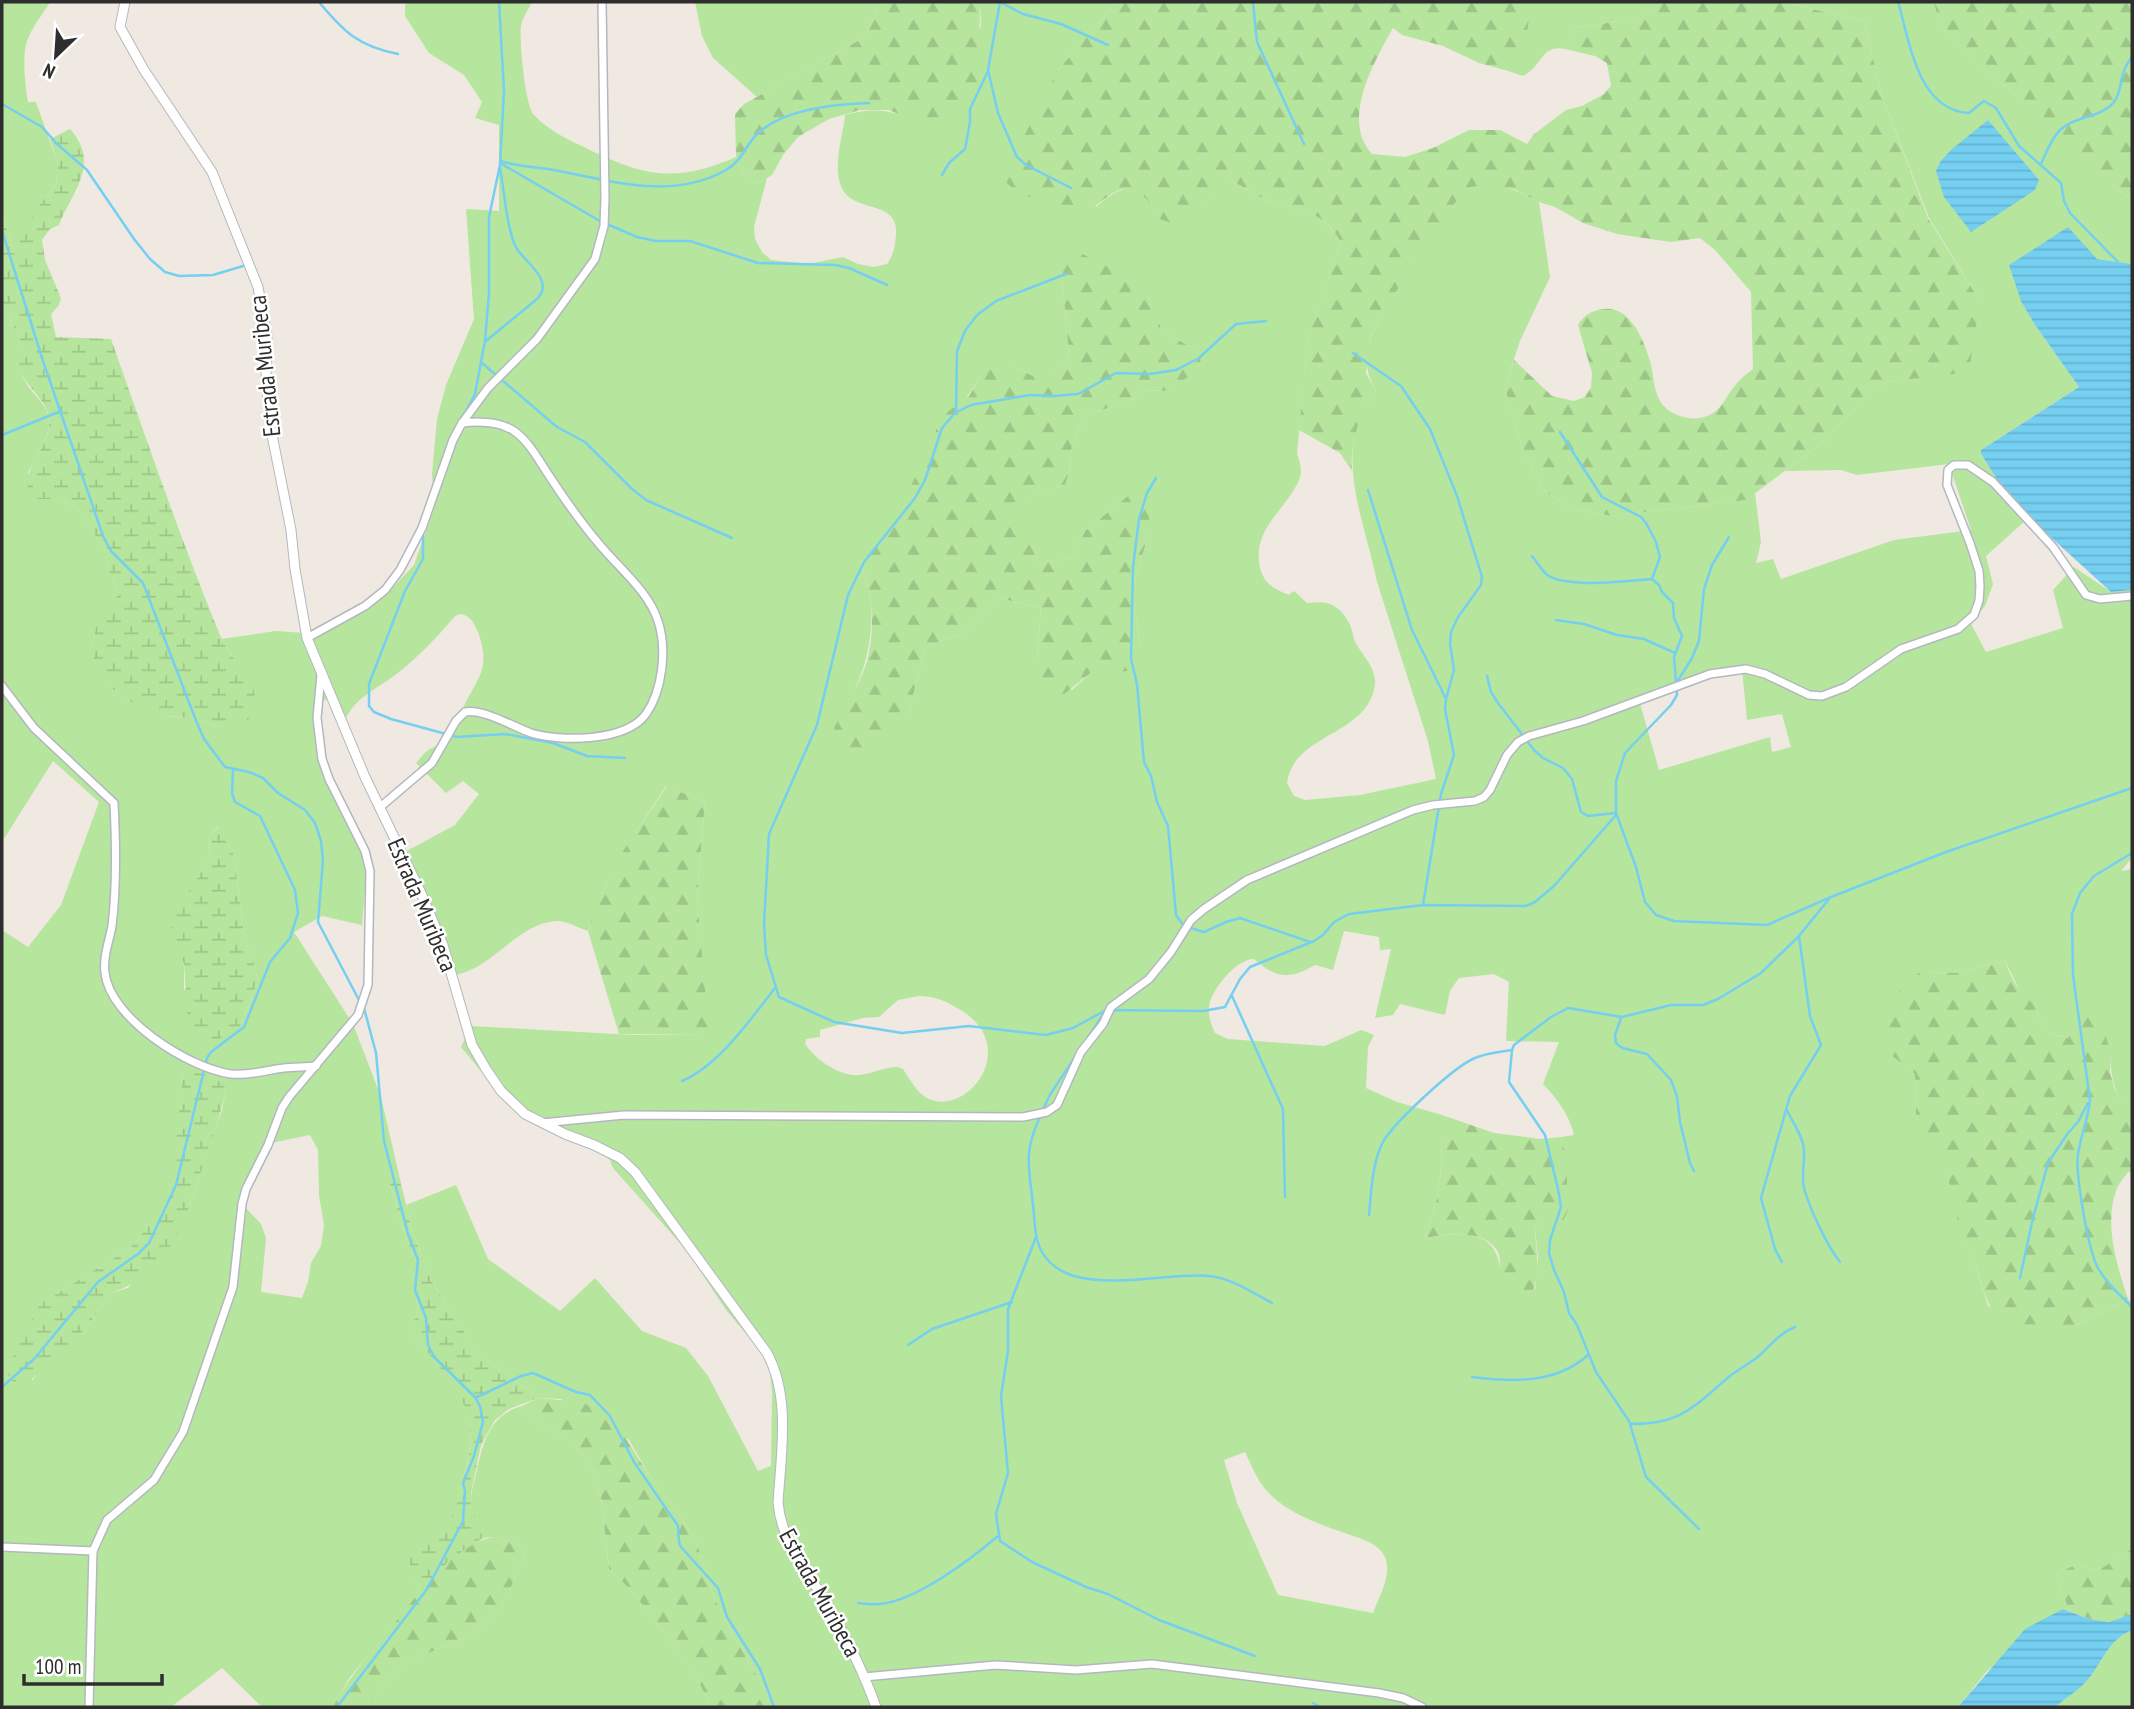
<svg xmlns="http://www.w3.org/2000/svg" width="2134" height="1709" font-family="'PT Sans Narrow',sans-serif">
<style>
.grass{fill:#b6e59e;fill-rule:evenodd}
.forest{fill:url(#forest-firs)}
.wetland{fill:url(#wetland-marsh)}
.water{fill:url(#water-rules)}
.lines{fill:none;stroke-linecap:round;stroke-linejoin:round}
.stream{stroke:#75cff0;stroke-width:2.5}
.minor-casing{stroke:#b4b7c1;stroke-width:10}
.tertiary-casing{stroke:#b4b7c1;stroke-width:11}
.minor{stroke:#fff;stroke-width:7}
.tertiary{stroke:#fff;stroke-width:9}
.labels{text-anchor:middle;stroke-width:5;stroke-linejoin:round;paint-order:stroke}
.street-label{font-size:24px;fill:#2e2e2e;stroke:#fff}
</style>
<defs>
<pattern id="forest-firs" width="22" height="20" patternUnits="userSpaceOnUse" patternTransform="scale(1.75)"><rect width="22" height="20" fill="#b6e59e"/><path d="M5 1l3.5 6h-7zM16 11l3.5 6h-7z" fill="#9dc588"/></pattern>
<pattern id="wetland-marsh" width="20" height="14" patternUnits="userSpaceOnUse" patternTransform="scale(1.75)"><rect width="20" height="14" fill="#b6e59e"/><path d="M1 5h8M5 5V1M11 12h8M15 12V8" fill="none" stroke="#9dc588"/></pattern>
<pattern id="water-rules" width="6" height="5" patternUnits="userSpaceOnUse" patternTransform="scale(1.75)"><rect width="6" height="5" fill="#75cff0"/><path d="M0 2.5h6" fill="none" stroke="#66b2ce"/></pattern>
</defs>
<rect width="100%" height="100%" fill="#efe9e1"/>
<!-- grass -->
<g class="grass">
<path d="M2,2H50C43,14 32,27 27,41C22,57 25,85 28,102H36L58,164L56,184L38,207L21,261L14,253L2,212Z"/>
<path d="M408,2H532C529,9 522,18 521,26C519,40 525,106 534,115C549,131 569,140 588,149C645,177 677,183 736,157L743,174L757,184L767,178L754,227L755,239L762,252L771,260L808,264L843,257L858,264L874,267L887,264C894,254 895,247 896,234C899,200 856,213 843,190C831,169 843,137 845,115C868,108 887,109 910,118L981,27L980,2H1117L1058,70L1096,207C1124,182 1139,181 1157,215L1205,210L1212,189L1227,180C1242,184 1253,195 1267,200C1299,211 1324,210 1341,243L1308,338L1297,454C1300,463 1303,470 1299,480C1287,508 1255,527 1259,561C1261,581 1271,588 1289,595L1294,591L1307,603C1329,600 1340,605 1350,625C1353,631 1353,640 1357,645C1363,656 1376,668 1375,683C1370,736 1294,732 1287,783L1294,796L1305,800L1360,795L1436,779L1428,741L1377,582C1365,520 1329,448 1376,391C1366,372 1364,361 1370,340C1376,317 1455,192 1473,186C1496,179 1520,192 1539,202L1550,277L1520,341L1506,383V390L1523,451L1542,489L1571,509L1612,516L1745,500L1755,493L1761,542L1756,563L1773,559L1781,579L1894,540L1971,530L1949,464L1857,475L1841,470L1785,471L1826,440L1871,390L1887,382L1917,378L1980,301L1929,218L1882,96L1864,21L1782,2H1934L1940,23L1977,64L2018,96L2039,119L2112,186L2132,200V264L2097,259L2035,325L2079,387L1981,450V455L2025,521L1986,556L1993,584L1985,606L1971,624L1986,652L2063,628L2053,590L2074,567L2111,592L2132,590V858L2121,871L2132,869V1103H2122C2113,1086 2110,1073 2111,1054L2078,1023L2069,1038L2048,1033L2038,1018L2035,1005L2022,995L2005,961L1958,973L1921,972C1891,1004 1891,1008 1886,1050L1915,1074L1916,1118L1931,1134L1941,1152L1965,1244L1975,1263L1988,1306L2076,1325L2128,1299L2132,1304V1549L2097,1571L2077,1564L2056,1574L2069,1611L2063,1609L1987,1671L1958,1707H775L733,1635L713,1595L696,1540L673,1506L652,1480L629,1440L561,1399L538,1398L477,1352L431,1280L412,1230L406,1205L456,1185L488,1259L560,1311L595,1278L642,1331L686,1348L708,1376L758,1471L771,1466L772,1392L769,1361L726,1310L687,1251L613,1168L610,1160L602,1154L537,1126L504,1099L461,1047L471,1026L634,1035H708L697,897L705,803L666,786C636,832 604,877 588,931C579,928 565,920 556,921C516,924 493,969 454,975L403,853L455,825L479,794L463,781L446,793L416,763C420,759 423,754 427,751C432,747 438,746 442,743C453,734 456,722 462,710C476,678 492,672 478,632C474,623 470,615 460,614L455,616C438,636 417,659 395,675C377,689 357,696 346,718L327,699L314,703L317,758L349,812L368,854L362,925L322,916L294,932L353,1024L381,1097L399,1175L395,1174L390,1184L405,1236L416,1261V1298L418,1308L412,1330L416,1338C461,1395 485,1409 461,1486C457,1500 454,1518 446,1531C442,1536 437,1536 433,1540C424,1549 417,1565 410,1576L422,1591L350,1677L333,1707H262L222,1668L171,1707H2V930L28,947L61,905L99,802L53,761L2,842V304L20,339C16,354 19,372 28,386C36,397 50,408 49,423C49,439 35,458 28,473L38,499H61L76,508L105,549L109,571L118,590L117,600L96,628L92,648L110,687L127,700L168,716L199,720L219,727L230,725L242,670L221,639L276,631L318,634L384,597L414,565L435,506L432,475L437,419L446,385L474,319L466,209L499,211V125L475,118L482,102L464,75L429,53L405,16V5ZM1062,278L1149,297L1155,314L1159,318L1161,330L1196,350L1201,360L1196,370L1168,391L1145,390L1129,401L1084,416L1072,445L1069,473L1065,485L1011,503L1040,564L1073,557L1085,531L1129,495L1150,530L1132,589L1140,646L1120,672H1092L1072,690L1043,677L1037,659L1041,608L1000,598L966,632L925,647L908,716L855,689C873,651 878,603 860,563C872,552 884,541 893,526C908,500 917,469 933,443C947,419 967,400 980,377L1011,365L1033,376H1051L1069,357ZM1742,669L1747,720L1782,714L1791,747L1772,752L1770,737L1659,770L1639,700ZM218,827L233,851L245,940L253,960L258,981L240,1027L184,989V963L200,875L209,860L210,835ZM1344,931L1379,937L1380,950L1391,949L1375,1018L1393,1015L1400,1004L1445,1015L1450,991L1459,978L1494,974L1509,982L1506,1041L1559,1042L1543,1084C1556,1097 1570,1116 1574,1135L1561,1137C1569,1167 1566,1191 1563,1221H1542L1535,1228L1538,1257L1535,1289L1501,1280C1500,1227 1466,1232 1424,1238C1443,1196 1442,1161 1442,1115L1397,1102L1366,1088L1368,1047L1374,1035L1361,1030L1325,1046L1228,1039L1215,1033C1211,1024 1208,1016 1209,1006C1212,989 1236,959 1254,959C1275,978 1290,980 1315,965L1333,970ZM919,996C934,996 946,1001 959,1009C1023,1046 967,1119 927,1098C917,1093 909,1078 903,1069L898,1067C885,1067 873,1073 860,1075C840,1077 816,1060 805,1044L806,1039L820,1037V1030L863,1018L879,1017L898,1000ZM183,1071L226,1089L222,1110L189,1206L128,1288L110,1293L88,1326L39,1370L32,1381L40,1304L130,1248L171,1200ZM310,1135L318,1150L319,1195L324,1225L321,1246L311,1263L308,1282L302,1298L261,1292L266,1238L261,1224L246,1208V1193L271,1143ZM1245,1452C1251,1464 1257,1480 1266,1490C1285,1512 1316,1523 1342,1532C1354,1537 1372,1540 1381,1551C1396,1568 1380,1595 1373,1613L1278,1595L1237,1503L1224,1460Z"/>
<path d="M695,2H881L865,37L757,97L713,58L702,36Z"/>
<path d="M1529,2H1662C1640,22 1602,23 1574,28L1565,49C1541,44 1542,67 1523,76L1505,70C1523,56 1530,25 1529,2Z"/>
<path d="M522,1406L539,1422L575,1445L593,1470L601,1497L609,1569L632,1591L696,1676L711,1707H370C378,1694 387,1677 399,1668C427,1649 466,1644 490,1619C508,1600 518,1573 526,1547L495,1537L483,1538C479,1528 473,1517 472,1507C469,1494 475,1481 477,1469C484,1440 490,1415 522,1406Z"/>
<path d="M2132,1630V1707H2055C2063,1700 2073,1694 2081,1687C2102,1668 2104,1642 2132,1630Z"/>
</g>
<!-- forest -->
<g class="forest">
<path d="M881,2H980L979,77L964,112L940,132L889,110H860L829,119L798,137L783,155L772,175L757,184L743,174L736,157L735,114L744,104L865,37Z"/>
<path d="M1117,2H1529C1530,27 1526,54 1505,70L1479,63L1443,46L1402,35L1393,28C1375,60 1340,120 1372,154L1405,157L1433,148L1469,130H1500L1527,144L1533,135L1566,110L1582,106L1604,94L1611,86L1607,63L1595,56L1565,49L1574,28C1602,23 1639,22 1662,2H1782L1864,21L1882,96L1928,218L1980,301L1969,372L1887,382L1871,390L1826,440L1746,500L1612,516L1571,509L1542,489L1523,451L1506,391V383L1514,360L1552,396L1574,401L1585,397L1591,387L1592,373L1578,325C1584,316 1591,310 1604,309C1630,306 1644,340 1650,361C1654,375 1653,394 1664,406C1672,416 1692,421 1704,417C1720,413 1724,400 1733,388C1739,380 1745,375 1753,369L1751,292L1716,251L1700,238L1671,242L1617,234L1583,223L1555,207L1539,202L1514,189L1487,184L1471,187L1455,203L1415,260L1376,325L1370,338L1366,373L1376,391C1359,411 1350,445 1352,471L1340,453L1299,430L1308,337L1341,243C1325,210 1298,211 1267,200C1253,195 1242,184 1227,180L1212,190L1205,210L1190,222L1181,226L1162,220C1150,209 1150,196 1133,190C1115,183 1102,206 1086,210C1070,214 1016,195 1006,182L1020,144L1058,70Z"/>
<path d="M1934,2H2132V200L2112,186L2084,171L2063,152L2018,96L1977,64L1939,22Z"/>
<path d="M1076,251C1102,263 1125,275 1146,294C1153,301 1152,311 1159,317L1161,330L1196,350L1201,360L1196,371L1168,391L1145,390L1129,401L1084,416L1072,445L1069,473L1065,485L1012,503L1040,564L1073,557L1085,531L1129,495L1148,498L1150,530L1132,589L1140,646L1133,670L1120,672H1092L1064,694L1046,691L1037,659L1041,608L1000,598L966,632L925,647L908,716L846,773L834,728C844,709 856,690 864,670C876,639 874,593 860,563L881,543L893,526L943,415L969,396L980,377L994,364L1011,365L1033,376H1051L1069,357L1062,278L1066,252Z"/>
<path d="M667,786L705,803L697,897L709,1035L619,1034L588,931L595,908L621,854Z"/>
<path d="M2005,961C2012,980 2019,993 2035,1005L2038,1018L2048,1033L2068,1038L2078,1023L2090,1016L2104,1030L2111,1054L2110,1072L2114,1087L2122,1103H2132V1171L2128,1172C2124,1178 2118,1184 2116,1191C2104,1225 2117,1266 2128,1299L2076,1325L2003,1324C1984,1302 1985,1292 1976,1266C1973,1257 1967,1250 1964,1242C1948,1194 1952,1157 1916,1118L1915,1074L1885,1050L1880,1035L1904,983L1921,972L1958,973Z"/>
<path d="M1442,1115L1494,1133L1541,1139L1561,1137L1567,1159V1186L1573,1192L1571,1204L1563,1221H1542L1535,1228C1536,1250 1542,1278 1529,1298L1509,1296C1506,1291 1502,1286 1501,1281C1498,1271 1503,1258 1496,1249C1482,1228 1444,1235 1424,1238C1443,1196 1442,1161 1442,1115Z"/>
<path d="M538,1398L582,1402L615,1421L652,1480L673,1506L696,1540L713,1595L733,1635L775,1707H711L696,1676L632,1591L609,1569L601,1497L593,1470L575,1445L539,1422L522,1406Z"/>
<path d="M495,1537L526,1547C518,1573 508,1600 490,1619C466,1644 427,1649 399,1668C387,1677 378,1694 370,1707H333C352,1673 370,1653 394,1624C420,1593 451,1542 495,1537Z"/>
<path d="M2132,1549V1614L2110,1622L2089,1619L2069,1611L2056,1574L2077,1564L2097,1571Z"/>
</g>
<!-- wetland -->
<g class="wetland">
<path d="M70,129C101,164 73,190 59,225L50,229L42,240L45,260L61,298L59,305L51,314L56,337L111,339C146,438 180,538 220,635C233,667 273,688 246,723L219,727L199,720L156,714L127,700L110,687L96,669L92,648L96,627L116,600L118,590L109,571L105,549L76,508L61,499H38L29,494C21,466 49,449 49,423C50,392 8,386 20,339L2,304V212L14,253L21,260L20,240L38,207L56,184L58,164L50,139Z"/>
<path d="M219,827L233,851L245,940L253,960L258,981L240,1027L212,1043L188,1025L184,963L173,944L171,920L209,860L210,835Z"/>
<path d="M183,1071C198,1072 218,1076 226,1089C219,1123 207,1155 195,1188C189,1206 183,1228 172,1243C157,1267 137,1285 110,1293L88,1326L23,1387L14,1383L6,1371L40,1304L130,1248L170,1200Z"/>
<path d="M395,1174L399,1175L412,1230L431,1280L477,1352L538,1398L509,1409L495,1420L481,1445L471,1493L472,1507L483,1538L449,1560L422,1591L410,1576V1558L415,1550L429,1538L444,1534C453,1518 457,1500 462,1483C485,1410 458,1392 416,1338L412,1330L418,1308L416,1298V1261L405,1236L390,1184L389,1177Z"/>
</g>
<!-- water -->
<g class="water">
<path d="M1988,120L2039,180L2035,190L1971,232L1944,197L1936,171L1940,162L1952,149Z"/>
<path d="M2068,227L2097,259L2132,264V590L2111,592L2010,500L1981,454V450L2079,387L2035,325L2021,301L2009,265Z"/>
<path d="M2063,1609L2089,1619L2109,1622L2132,1614V1630C2104,1642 2102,1668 2081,1687C2073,1694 2063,1700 2055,1707H1958L2025,1629Z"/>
</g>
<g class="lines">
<!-- stream -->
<g class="stream">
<path d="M319,2C344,32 358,46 398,54"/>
<path d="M1000,2L988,70L998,113L1017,157L1026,165L1071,188"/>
<path d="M1000,2L1023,14L1061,24L1108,45"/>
<path d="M1253,2L1257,42L1304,144"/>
<path d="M1898,2C1910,41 1917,110 1969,113L1984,101L1996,108L2019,146L2061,183L2064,201L2070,213L2118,262"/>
<path d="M2,104L42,127L57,144L87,170L134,239L150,259L165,272L179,276L213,275L253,263"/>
<path d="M500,161C516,166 531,167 548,169C606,179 670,202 726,170C742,161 745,146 757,134C783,109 835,104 869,103"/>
<path d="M500,163L600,221L637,237L656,241H690L758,263L835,265L849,268L887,285"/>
<path d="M2041,164C2046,153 2051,139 2060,130C2074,116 2101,118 2114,102C2124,89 2117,75 2132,57"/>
<path d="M942,175L949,163L965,149L970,122V109L987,73"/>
<path d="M2,231L43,361L103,536L111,551L143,583L197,723L204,739L225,767L249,772L263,778L278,793L305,810L315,823L321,841L323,861L318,922L360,1002"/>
<path d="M1266,321L1236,324L1199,358L1176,370L1150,374L1116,373L1078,394L1053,396L1030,395L971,405L955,413L942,428L925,480L915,498L864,562L848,595L817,725L769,834L764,924L766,955L779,997L834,1022L902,1033L969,1026L1046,1035L1073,1028L1106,1010L1203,1011L1225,1007L1240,979L1250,967L1314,941L1323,935L1334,922L1349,914L1423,905L1526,906L1535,902L1554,886L1616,815"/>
<path d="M486,341L537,299C555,281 526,263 517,249C507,233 504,188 500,168"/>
<path d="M1353,353L1401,386L1430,429L1457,496L1482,577L1481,585L1458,617L1451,632L1450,644L1454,670L1446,699L1445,709L1454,755L1441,794L1423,905"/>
<path d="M482,363L557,427L585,442L632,489L646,500L732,538"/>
<path d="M956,412L957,351L965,331L977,315L996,301L1066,274"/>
<path d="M463,417L475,394L485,341L489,293V217L500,165L504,91L499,2"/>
<path d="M1560,432L1602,497L1641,517L1646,523L1656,542L1660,557L1652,579"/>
<path d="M2,435L61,411"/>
<path d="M1156,478L1147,493L1139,519L1133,567L1131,659L1137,684L1144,762L1151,776L1157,802L1168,826L1176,915L1184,926L1204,932L1226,922L1240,918L1310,942"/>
<path d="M1368,490L1412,630L1445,697"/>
<path d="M423,532V559L405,591L369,684V706L374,712L391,719L457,737L505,734L553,743L587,756L625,758"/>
<path d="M1532,556C1537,562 1541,569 1546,574C1565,589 1628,581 1652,579L1659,585L1662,592L1673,603L1674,618L1682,636L1674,657L1677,695L1671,705L1625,753L1616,781V813L1636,867L1645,902L1656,915L1674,921L1767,925L1831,897L1946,852L2132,788"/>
<path d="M1556,620L1584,624L1617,635L1644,639L1675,653"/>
<path d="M1487,676L1491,692L1498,703L1534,750L1543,758L1563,768L1572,779L1581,812L1588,816L1615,813"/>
<path d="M1677,682L1692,658L1699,641L1704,589L1712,565L1729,537"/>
<path d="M2132,853L2094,876L2080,893L2072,914L2073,975L2090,1100C2088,1119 2081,1135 2078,1154C2075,1173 2088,1248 2097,1266C2105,1282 2120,1295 2132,1307"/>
<path d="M1232,996L1283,1109L1285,1197"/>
<path d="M1621,1018L1615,1035L1616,1043L1622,1048L1647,1054L1671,1080L1677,1096L1680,1122L1690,1163L1694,1171"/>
<path d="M1087,1039L1104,1013"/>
<path d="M682,1081C719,1065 750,1020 775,988"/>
<path d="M1786,1109C1793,1122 1802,1135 1804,1149C1805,1162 1801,1175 1804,1188C1809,1207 1827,1246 1840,1262"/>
<path d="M1042,1111L1051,1093L1075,1057"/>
<path d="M1040,1117C1023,1153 1029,1167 1033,1205C1035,1220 1034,1238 1042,1252C1069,1301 1164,1271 1209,1276C1231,1278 1253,1293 1272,1303"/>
<path d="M1369,1215C1371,1193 1372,1167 1381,1146C1389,1126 1455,1066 1475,1058C1486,1053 1500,1052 1512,1050"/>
<path d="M1036,1237L1008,1309V1351L1001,1396L1008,1473L996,1514L1000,1541L1032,1562L1086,1587L1108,1594L1159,1620L1255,1656"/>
<path d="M1782,1262L1775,1249L1761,1198L1790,1096L1821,1045L1810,1016L1799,936"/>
<path d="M2020,1278L2033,1218L2048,1163L2068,1133L2078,1122L2088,1103"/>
<path d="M908,1345L932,1329L1012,1302"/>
<path d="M1472,1377C1512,1382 1556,1384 1588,1355"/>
<path d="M2,1387L34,1359L98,1282L138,1254L149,1243L176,1185L207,1058L211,1052L244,1027L270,962L290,938L298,913L295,890L260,816L235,802L232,793L233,770"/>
<path d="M475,1398L521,1376L533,1373L576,1392L590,1395L610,1416L634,1462L678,1526L679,1542L681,1547L718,1588L727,1617L760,1669L774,1707"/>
<path d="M1631,1424C1683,1424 1694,1406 1730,1376C1740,1368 1753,1362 1761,1354C1773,1343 1780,1333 1795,1327"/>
<path d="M1699,1529L1646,1477L1629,1421L1596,1372L1577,1325L1569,1313L1564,1292L1554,1270L1549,1253L1550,1240L1561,1207L1558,1189L1545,1135L1509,1082L1512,1050L1514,1045L1551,1017L1568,1008L1622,1017L1671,1005H1703L1718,999L1761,973L1799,936L1829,899"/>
<path d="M858,1603C865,1604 873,1605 880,1604C916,1601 971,1559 998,1536"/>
<path d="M1313,1703L1320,1707"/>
<path d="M337,1707L427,1589L463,1521L465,1491L463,1483L474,1456L483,1422L480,1406L475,1397L434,1357L428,1345L426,1318L415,1290L418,1260L408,1234L384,1141L376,1053L364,1008"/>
</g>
<!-- minor casing -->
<g class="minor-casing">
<g id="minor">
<path d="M307,638L365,606L385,590L400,570L422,528L453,440L462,423L488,388L537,339L595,259L604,226L605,199L602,2"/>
<path d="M2,686L34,728L114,803C116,843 117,886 112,926C109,942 103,956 105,973C110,1018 188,1068 231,1074C249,1076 266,1070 284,1068C294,1067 305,1067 316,1066"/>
<path d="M379,808L432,763L456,721L465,712C482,708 514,727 531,733C560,742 626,742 646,714C663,690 667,648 658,621C649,592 619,568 600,545C582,524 565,500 550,477C539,461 530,442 514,431C499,421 480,421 462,423"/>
<path d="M542,1123L624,1115L1023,1117L1047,1112L1057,1105L1081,1052L1103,1024L1111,1007L1149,979L1171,952L1191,920L1204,909L1247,880L1413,810L1433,805L1475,801L1484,797L1490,790L1507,755L1518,742L1529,736L1583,721L1710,674L1746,669L1765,674L1809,695L1822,696L1846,687L1901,649L1958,629L1974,615L1979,601L1980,586L1979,571L1970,543L1947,485L1948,470L1954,465H1968L1993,482L2053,547L2086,595L2100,599L2132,596"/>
<path d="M2,1547L93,1551"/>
<path d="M864,1677L996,1665L1076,1670L1152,1664L1379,1693L1403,1698L1422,1707"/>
<path d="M89,1707L93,1551L107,1520L154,1480L183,1432L233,1287L242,1204L246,1189L268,1145L282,1108L289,1097L358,1015L368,985L370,871L365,851L329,779L322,759L317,718L321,675"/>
</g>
</g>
<!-- tertiary casing -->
<g class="tertiary-casing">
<path id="tertiary" d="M125,2L120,27L144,70L212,172L258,287L267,336L266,382L272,435L291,530L295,569L307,638L365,777L420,891L443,945L472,1045L486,1069L501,1091L525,1114L565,1134L594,1145L620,1158L635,1172L767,1353C791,1397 781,1454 778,1503C782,1545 810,1574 830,1609C848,1641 864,1673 876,1707"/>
</g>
<!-- minor -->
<use href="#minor" class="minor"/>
<!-- tertiary -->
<use href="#tertiary" class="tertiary"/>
</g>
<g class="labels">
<!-- street labels -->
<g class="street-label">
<text transform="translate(265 366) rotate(-96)" y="8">Estrada Muribeca</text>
<text transform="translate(422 905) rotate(67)" y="8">Estrada Muribeca</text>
<text transform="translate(820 1593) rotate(61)" y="8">Estrada Muribeca</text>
</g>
</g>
<!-- border -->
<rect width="2134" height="1709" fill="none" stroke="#2e2e2e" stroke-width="7"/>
<!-- north arrow -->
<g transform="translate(56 56) rotate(205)" stroke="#ffffff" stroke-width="5" paint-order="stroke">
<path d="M0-5L12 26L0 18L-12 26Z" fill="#2e2e2e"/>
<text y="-10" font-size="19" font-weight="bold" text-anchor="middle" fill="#2e2e2e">N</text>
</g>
<!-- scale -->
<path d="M24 1674v10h138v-10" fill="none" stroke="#2e2e2e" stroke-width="3.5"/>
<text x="35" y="1674" font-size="21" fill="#2e2e2e" stroke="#ffffff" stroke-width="5" paint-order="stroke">100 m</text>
</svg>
